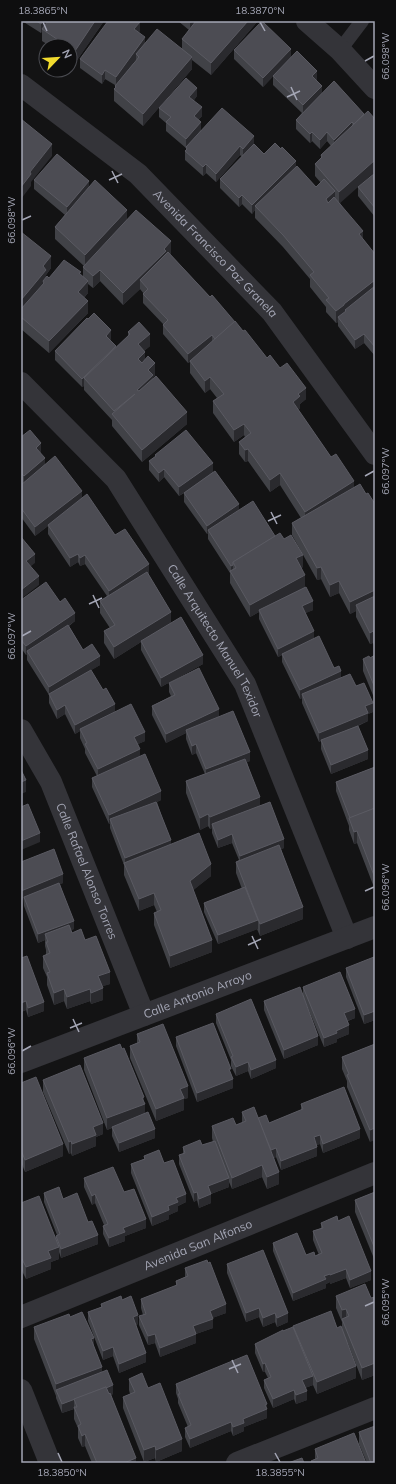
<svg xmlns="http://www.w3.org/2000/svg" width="396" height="1484" font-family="Mulish,sans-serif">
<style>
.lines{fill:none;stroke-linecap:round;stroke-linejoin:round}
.service{stroke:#343439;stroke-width:14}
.minor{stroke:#343439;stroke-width:22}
.wall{fill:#414247;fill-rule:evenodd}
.shaded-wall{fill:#2a2a2e}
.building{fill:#4c4c53;stroke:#5a5a62}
.ticks{fill:none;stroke:#a4a6b5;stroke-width:1.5}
.labels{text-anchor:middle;stroke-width:3;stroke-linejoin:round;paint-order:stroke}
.street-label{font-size:12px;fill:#a4a6b5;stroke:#0e0e0f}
.neatline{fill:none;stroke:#a4a6b5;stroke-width:1.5}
.ticks-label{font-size:10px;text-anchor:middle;fill:#a4a6b5}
</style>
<rect width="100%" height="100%" fill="#131314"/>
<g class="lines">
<!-- service -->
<path class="service" d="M340,50L362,21"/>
<!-- minor -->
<g class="minor">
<path d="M307,21L340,50L375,88"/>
<path id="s1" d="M21,85L138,174L272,312L375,454"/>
<path id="s2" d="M21,383L116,479L245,684L347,938"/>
<path id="s3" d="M21,730L51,782L144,1015"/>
<path id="s4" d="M21,1062L375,927"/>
<path id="s5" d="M21,1317L375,1173"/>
<path d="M21,1390L50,1463"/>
<path d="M237,1463L375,1408"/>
</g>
</g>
<!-- wall -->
<g class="wall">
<path d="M22,21H104L75,63L70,60V46H50L42,41V31L41,33Z"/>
<path d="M178,21H258L211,75L192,60V69L143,126L114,101V89L115,88V85L105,79L102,84L80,68V59L140,31L139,32L145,43L182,48V39L189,30ZM136,59V60L126,72Z"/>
<path d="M234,50L291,57L317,80H316L322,94L364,114L340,203L363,239L375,254V356L364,343L355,349L338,326V322L336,323L326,312V307L310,287V279L283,247L255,218V210L252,214L242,204L239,207L220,188V179L242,157L240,155L216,182L206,173L203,176L185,160V151L186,150V148L166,131V123L159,117V108L197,96L194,100L202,116L199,119L201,130L254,145L264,154L296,167L316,187L321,183L315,176V164L321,158V155L331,146L327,141L320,149L312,141L310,143L296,129V120L302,113L273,85V76L275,74L263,87L234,59Z"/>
<path d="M375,173V217L358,196V187Z"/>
<path d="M34,180L89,188L127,220L171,253L170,254L210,297L243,331L267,358L280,368L306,399L300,404V408L298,410L331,457L354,487L366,494L375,504V647L373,643L370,644L356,617V611L350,614L339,593L330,597L321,579L317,580L292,535V523L301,518L280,485L270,492L248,461L245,462L239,454V442L245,437L244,435L234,442L213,413V401L217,398L210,389L205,393L190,373V362L188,363L163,334V325H164L143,303V294H144L140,289L123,305L100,281L93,288L88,284V293L84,298L88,313L49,353L21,329V232L51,268L46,275V277L49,278L81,275L83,277V267L84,266L55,239V227L65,215L34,189Z"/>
<path d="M128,332L150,346L144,351L145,359L155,375L153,377V379L187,424L142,462L112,426V420L84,390V386L82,387L55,360V351L111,339L110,340L116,347L128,336Z"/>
<path d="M21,437L41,452L40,453L45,464L82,498L149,573L148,574L171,623L203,664L161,687L141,650V642L114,659L104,643V631L110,628L100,613V601L107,596L85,564L80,566L78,562L70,567L48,534V526L35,536L21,517V485L23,484L21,481Z"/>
<path d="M155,455L213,472L239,511L275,536L303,567L301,568L305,587L313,610L305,613L314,638L341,678L356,686L373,712L368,714V721L358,726L368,759L331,774L321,749V741L319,742L302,703V698L300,699L282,662V655L278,657L259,619V612L250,617L230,583V573L208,539V534H207L184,502V493L179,496L164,477L159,482L149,470V461L155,457Z"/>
<path d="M21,600L60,602L75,621L69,626L83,650L100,665L80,676L145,741L138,744L140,756L161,800L157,802L171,844L211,876L193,890L212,952L170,968L154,925V913L157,912L154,905L139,911L124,875V865L110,828V824H109L92,787V778L97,776L85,753V749L80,738V731L75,734L65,714L57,719L49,703V695L27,660V654L26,655L21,648Z"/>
<path d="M375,655V700L363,671V659L370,658Z"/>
<path d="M169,683L219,717L250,761L247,762L260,806L284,848L281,849L303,919L260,936L257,929L218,944L204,912V903L242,889L236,873V862L239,860L232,843L218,848L212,833V828L210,829L208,826L200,830L186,793V781L205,774L196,753L192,755L186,739V733L166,743L152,715V706L171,696L169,692Z"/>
<path d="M375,767V890L357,843L354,844L349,830V826L336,791V782Z"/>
<path d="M21,862L63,883L60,884L74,929L71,930L72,933L85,940L110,984L102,986L103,1000L91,1004L90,1001L67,1009L64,1001L54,1005L47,985V977L43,968V956L46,955V950L45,946V940L38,943L24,906Z"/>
<path d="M21,958L44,1011L28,1017L26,1010L21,1012Z"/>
<path d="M375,959V1020L364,1024L346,977V968Z"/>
<path d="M303,987L355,1018L348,1021L349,1034L337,1039V1042L324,1047L303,996Z"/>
<path d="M264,1001L318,1045L284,1059L264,1010Z"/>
<path d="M216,1014L276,1068L251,1079L248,1071L236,1076L231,1066V1060L216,1023Z"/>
<path d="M137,1034L188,1098L184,1099V1110L156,1121L130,1058V1046L137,1043Z"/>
<path d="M176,1037L231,1074L233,1088L197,1102L176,1046Z"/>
<path d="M375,1044L370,1142L347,1087V1081L342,1069V1057Z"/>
<path d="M84,1058L144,1102L145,1113L155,1138L119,1152L112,1136V1128L107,1130L84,1070Z"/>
<path d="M43,1080L103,1134L96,1137V1146L72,1156L71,1153L69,1154L43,1092Z"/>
<path d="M21,1083L63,1156L25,1172L21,1162Z"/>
<path d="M301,1104L360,1138L323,1153L320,1144L316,1145L317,1156L281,1170L276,1157L274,1158L279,1184L267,1189L262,1177L232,1189L229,1182V1187L211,1194V1203L199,1208L197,1200L194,1202L179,1164V1155L183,1154V1147L202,1145L213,1142L212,1138V1126L236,1125L242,1123V1112L269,1123L301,1110Z"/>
<path d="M144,1156L164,1163L186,1202L178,1206V1211L169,1215V1219L152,1226L131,1173V1164L144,1159Z"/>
<path d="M84,1178L124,1192L146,1228L125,1236V1241L109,1247L103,1234V1226L104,1225L95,1203L92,1205L84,1187Z"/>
<path d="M375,1192V1261L355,1212V1200Z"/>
<path d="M44,1193L63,1199L88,1222L98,1244L61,1258L59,1252V1259L51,1262V1269L26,1279L22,1271L21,1272V1203L56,1239V1236L57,1235L44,1202Z"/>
<path d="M338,1221L371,1280L350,1288L346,1278L330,1284V1282L326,1284V1288L293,1301L273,1251V1243L306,1255L315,1256L319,1255L313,1240V1231L321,1228V1223Z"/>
<path d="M227,1264L288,1322L277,1327L275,1322L263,1327L259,1317L246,1322L227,1273Z"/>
<path d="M185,1268L226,1313L212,1318L213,1328L196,1334V1343L160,1357L155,1343L148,1345L139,1325V1316L143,1315L141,1308V1299L176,1286V1281L185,1277Z"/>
<path d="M336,1296L371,1298L375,1297V1375L362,1380L347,1341L356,1378L317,1394L313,1385L305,1388L307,1400L296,1404L294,1399L273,1408L264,1388V1380L268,1378L265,1372H263L255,1353V1344L283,1331L293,1329V1326L337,1328L342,1331V1322L336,1308Z"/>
<path d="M122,1300L138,1324L136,1325L146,1362L119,1373L113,1356L103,1360L88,1321V1312L101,1307V1304Z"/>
<path d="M70,1317L94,1347L102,1372L113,1394L111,1395L136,1463H92L85,1446L82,1447L78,1438V1428L74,1419V1409L62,1413L56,1398V1396L34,1339V1327Z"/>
<path d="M129,1379L148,1388L182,1451L156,1462L155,1458L144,1462L123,1408V1397L130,1394L129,1390Z"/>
<path d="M176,1384L267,1413V1418L244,1427V1431L233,1436L231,1431L190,1448L185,1437V1428L188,1427L178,1403V1399L176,1393Z"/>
<path d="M359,1432L375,1463H367L359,1444Z"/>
<path d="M315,1449L366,1463H311V1461L315,1459Z"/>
</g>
<!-- shaded-wall -->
<g class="shaded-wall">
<path d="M43,21H49L42,29V31L41,33V24Z"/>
<path d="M95,21H104L75,63V51Z"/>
<path d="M192,21H199L190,32V23Z"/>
<path d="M248,21H258L211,75V63Z"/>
<path d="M140,22V31L134,38V29Z"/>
<path d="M145,37V46L136,54V59L116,86V77Z"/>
<path d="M291,49V58L263,87V78Z"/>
<path d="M192,57V69L143,126V114Z"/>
<path d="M105,70V79L102,84V75Z"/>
<path d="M317,71V80L312,85V76Z"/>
<path d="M322,86V95L303,114V105Z"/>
<path d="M197,88V96L189,106V97Z"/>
<path d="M202,107V116L194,124V116Z"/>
<path d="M201,122V130L186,148V139Z"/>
<path d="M352,122V131L334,148V140Z"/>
<path d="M312,132V141L310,143V134Z"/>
<path d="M327,132V141L320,149V140Z"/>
<path d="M254,136V145L243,157V149Z"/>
<path d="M52,144V156L31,182V186L21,199V187L30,172Z"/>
<path d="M240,146V155L216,182V174Z"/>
<path d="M375,160V172L339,204V192Z"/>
<path d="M296,161V170L255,206V210L252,214V205Z"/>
<path d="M206,164V173L203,176V167Z"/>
<path d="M89,181V190L67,216V207Z"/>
<path d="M335,191V203L326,211V199Z"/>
<path d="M242,195V204L239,207V198Z"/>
<path d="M127,210V222L85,267V255Z"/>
<path d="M363,231V242L359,234Z"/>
<path d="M171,241V253L166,259L140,280V289L123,305V293Z"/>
<path d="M51,256V268L46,275V281L44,283L43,281V286L21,312V300L43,266Z"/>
<path d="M100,270V281L93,288V276Z"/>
<path d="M375,280V291L346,311L345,310V314L338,317V322L336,323V311L344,304Z"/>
<path d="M88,281V293L78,304V292Z"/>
<path d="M88,301V313L49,353V341Z"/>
<path d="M111,330V339L106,345V336Z"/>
<path d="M150,334V346L138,356V344Z"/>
<path d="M364,334V343L355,349V340Z"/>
<path d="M212,335V344L188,363V354Z"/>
<path d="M145,352V364L138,371V359Z"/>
<path d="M155,363V375L153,377V387L137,402V390L148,370Z"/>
<path d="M210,377V389L205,393V381Z"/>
<path d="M84,378V386L82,387V379Z"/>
<path d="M306,388V399L300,404V408L293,414V402L298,394Z"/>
<path d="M187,412V424L142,462V450Z"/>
<path d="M244,424V435L234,442V430Z"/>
<path d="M41,443V452L36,456V448Z"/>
<path d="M248,449V461L245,462V450Z"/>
<path d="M45,458V467L24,485V476Z"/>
<path d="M213,463V472L179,496V487Z"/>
<path d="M164,469V477L159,482V473Z"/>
<path d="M280,473V485L270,492V480Z"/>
<path d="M354,481V493L305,524V512Z"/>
<path d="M82,491V500L48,525V526L35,536V527Z"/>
<path d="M239,504V513L208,530V534H207V526Z"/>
<path d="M35,554V563L26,570V561Z"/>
<path d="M78,554V562L70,567V558Z"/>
<path d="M85,555V564L80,566V558Z"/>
<path d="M303,555V567L296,570V558Z"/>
<path d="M149,564V573L109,600V591Z"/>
<path d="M233,565V574L231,573V566Z"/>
<path d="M321,567V579L317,580V568Z"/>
<path d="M305,575V587L259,610V612L250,617V605Z"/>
<path d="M39,576V585L21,599V590Z"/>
<path d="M339,581V593L330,597V585Z"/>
<path d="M375,590V602L356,605V611L350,614V602Z"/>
<path d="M313,601V610L302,615V606Z"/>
<path d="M171,612V624L141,641V642L114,659V647Z"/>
<path d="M75,613V621L29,653L27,651V654L26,655V646Z"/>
<path d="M314,631V639L282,654V655L278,657V649Z"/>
<path d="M373,631V643L370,644V633Z"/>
<path d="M203,655V664L161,687V678Z"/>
<path d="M100,656V665L49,696V687Z"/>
<path d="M341,671V680L302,694V698L300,699V690Z"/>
<path d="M373,703V712L368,714V721L321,741V740V741L319,742V733L365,706Z"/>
<path d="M115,704V713L80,729V731L75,734V725Z"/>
<path d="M65,705V714L57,719V710Z"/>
<path d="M219,709V717L186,730V733L166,743V734Z"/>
<path d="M145,732V741L134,746V737Z"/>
<path d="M196,744V753L192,755V746Z"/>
<path d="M140,749V758L98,778V769Z"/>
<path d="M368,750V759L331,774V765Z"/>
<path d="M250,752V761L206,778V769Z"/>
<path d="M26,780V792L21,794V796V782Z"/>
<path d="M161,791V800L112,823L110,819V824H109V815Z"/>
<path d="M260,797V809L212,824V828L210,829V817Z"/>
<path d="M208,814V826L200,830V818Z"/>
<path d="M357,831V843L354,844V832Z"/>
<path d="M40,833V842L21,850V841Z"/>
<path d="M232,834V843L218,848V840Z"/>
<path d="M284,839V848L240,864V856Z"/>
<path d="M171,840V849L125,864V858Z"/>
<path d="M211,864V876L190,893V881Z"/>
<path d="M63,874V883L24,898V897V899L21,900V891Z"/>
<path d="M154,893V905L139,911V899Z"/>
<path d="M303,907V919L260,936V924Z"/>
<path d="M258,920V929L218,944V935Z"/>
<path d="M74,921V929L47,940L45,934V940L38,943V934Z"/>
<path d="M212,940V952L170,968V956Z"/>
<path d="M110,972V984L98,988V976Z"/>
<path d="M103,988V1000L91,1004V993Z"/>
<path d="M64,989V1001L54,1005V993Z"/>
<path d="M90,989V1001L67,1009V997Z"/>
<path d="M26,1001V1010L21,1012V1003Z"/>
<path d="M44,1002V1011L28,1017V1008Z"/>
<path d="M355,1009V1018L344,1022V1013Z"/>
<path d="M375,1011V1020L364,1024V1015Z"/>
<path d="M349,1025V1034L337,1039V1042L324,1047V1038L336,1031Z"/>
<path d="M318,1036V1045L284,1059V1050Z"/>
<path d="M276,1060V1068L251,1079V1070Z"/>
<path d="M248,1062V1071L236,1076V1067Z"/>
<path d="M233,1079V1088L197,1102V1093Z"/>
<path d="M188,1086V1098L184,1099V1110L156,1121V1109L180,1089Z"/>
<path d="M144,1097V1105L145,1104V1116L112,1127V1128L107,1130V1118Z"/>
<path d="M103,1123V1134L96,1137V1146L72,1156V1144L93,1127Z"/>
<path d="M375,1128V1140L370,1142V1130Z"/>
<path d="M155,1129V1138L119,1152V1143Z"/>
<path d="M360,1129V1138L323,1153V1144Z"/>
<path d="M320,1135V1144L314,1146V1137Z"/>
<path d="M71,1141V1153L69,1154V1142Z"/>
<path d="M63,1144V1156L25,1172V1160Z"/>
<path d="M317,1147V1156L281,1170V1161Z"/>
<path d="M276,1148V1157L270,1160V1151Z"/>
<path d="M262,1165V1177L232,1189V1178Z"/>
<path d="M279,1172V1184L267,1189V1177Z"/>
<path d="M229,1178V1187L208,1195V1186Z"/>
<path d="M197,1192V1200L194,1202V1193Z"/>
<path d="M95,1194V1203L92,1205V1196Z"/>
<path d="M186,1194V1202L178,1206V1211L169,1215V1219L152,1226V1217L168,1206L176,1198Z"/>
<path d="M211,1194V1203L199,1208V1199Z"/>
<path d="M146,1219V1228L125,1236V1241L109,1247V1238L123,1228Z"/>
<path d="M98,1235V1244L61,1258V1249Z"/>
<path d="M59,1247V1259L51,1262V1269L26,1279V1267L48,1251Z"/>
<path d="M22,1259V1271L21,1272V1260Z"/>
<path d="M346,1269V1278L330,1284V1275Z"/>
<path d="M371,1271V1280L350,1288V1280Z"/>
<path d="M330,1274V1282L326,1284V1288L293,1301V1293Z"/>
<path d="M226,1304V1313L210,1319V1311Z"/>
<path d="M259,1308V1317L246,1322V1313Z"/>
<path d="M346,1309V1321L342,1319V1310Z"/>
<path d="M275,1313V1322L263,1327V1318Z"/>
<path d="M288,1313V1322L277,1327V1318Z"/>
<path d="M138,1315V1324L133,1326V1317Z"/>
<path d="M213,1319V1328L193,1335V1326Z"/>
<path d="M155,1334V1343L148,1345V1336Z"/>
<path d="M196,1334V1343L160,1357V1348Z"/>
<path d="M94,1338V1350L91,1339Z"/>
<path d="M113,1347V1356L103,1360V1351Z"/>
<path d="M146,1353V1362L119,1373V1364Z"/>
<path d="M265,1363V1372H263V1364Z"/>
<path d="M375,1363V1375L362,1380V1368Z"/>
<path d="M356,1366V1378L317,1394V1382Z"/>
<path d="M102,1367V1379L56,1390V1384Z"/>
<path d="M313,1376V1385L302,1389V1380Z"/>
<path d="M113,1385V1394L77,1407L74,1400Z"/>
<path d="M294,1390V1399L273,1408V1399Z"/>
<path d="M307,1391V1400L296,1404V1395Z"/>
<path d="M74,1400V1409L62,1413V1404Z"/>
<path d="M267,1404V1418L244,1427V1431L233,1436V1427L243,1419Z"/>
<path d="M231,1422V1431L190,1448V1439Z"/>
<path d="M85,1434V1446L82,1447V1436Z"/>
<path d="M182,1439V1451L156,1462V1450Z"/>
<path d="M155,1446V1458L144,1462V1450Z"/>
<path d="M136,1458V1463H124Z"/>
</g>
<!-- building -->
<g class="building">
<path d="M36,21H43L41,24Z"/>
<path d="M48,21H95L75,51L70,48V46H67L42,29Z"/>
<path d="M108,21H138L140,22L134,29L145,37L116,77L105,70L102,75L80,59Z"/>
<path d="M196,21H248L211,63L182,39Z"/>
<path d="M262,21L291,49L263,78L234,50Z"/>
<path d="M157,29L192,57L143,114L114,89L116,87L115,86L139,57L136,54Z"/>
<path d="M297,51L317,71L312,76L322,86L303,105L273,76Z"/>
<path d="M186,78L197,88L189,97L202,107L194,116L201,122L186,139L166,122L171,117L159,108Z"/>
<path d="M334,81L364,114L354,124L352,122L334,140L327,132L320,140L312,132L310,134L296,120Z"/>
<path d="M222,108L254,136L243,149L240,146L216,174L206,164L203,167L185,151L187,149L186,147Z"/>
<path d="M368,111L375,119V160L339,192L315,164L322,157L321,155Z"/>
<path d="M21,119L52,144L30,172L31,174L21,187Z"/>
<path d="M275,143L281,149L282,147L296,161L252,205L242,195L239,198L220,179L254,144L264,154Z"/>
<path d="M57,154L89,181L67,207L34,180Z"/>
<path d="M297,166L316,187L324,179L335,191L326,199L328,203L334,197L363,231L359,234L375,254V280L344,304V305L336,311L326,300L329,298L310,275L314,272L283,235L255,206Z"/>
<path d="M375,173V208L358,187Z"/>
<path d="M95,180L127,210L85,255L55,227Z"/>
<path d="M136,210L171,241L164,249L166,251L123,293L100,270L93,276L83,267Z"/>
<path d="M21,232L51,256L43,266L46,270L21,300Z"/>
<path d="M168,252L210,297L212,295L235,322L215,339L212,335L188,354L163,325L168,320L143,294L148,289L140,280Z"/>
<path d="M64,260L81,272L79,273L88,281L78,292L88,301L49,341L21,317V309L44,283L43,281L47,276L49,278Z"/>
<path d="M375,286V347L364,334L355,340L338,317L346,311L345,310Z"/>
<path d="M94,313L111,330L106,336L116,346L82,379L55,351L87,318L88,319Z"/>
<path d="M235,321L243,331L245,330L267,358L270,355L280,368L287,363L306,388L298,394L300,396L293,402L331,457L336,454L354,481L305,512L280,473L270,480L248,449L245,450L239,442L251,433L244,424L234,430L213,401L224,394L210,377L205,381L190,361Z"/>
<path d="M139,322L150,334L138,344L145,352L138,359L142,363L148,356L155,363L148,370L153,375L137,390L139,391L156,376L187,412L142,450L112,414L135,394L114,411L84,378L130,334L128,332Z"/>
<path d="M30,430L41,443L36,448L45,458L24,476L21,473V437Z"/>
<path d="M186,430L213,463L179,487L164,469L159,473L149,461L156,456L155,455Z"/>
<path d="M55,456L82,491L35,527L21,508V485Z"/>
<path d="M215,471L239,504L207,526L184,493Z"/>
<path d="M360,484L366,494L368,493L375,504V590L350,602L339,581L330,585L321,567L317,568L292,523Z"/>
<path d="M87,494L115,535L125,529L149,564L109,591L85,555L80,558L78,554L70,558L48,525Z"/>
<path d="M253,501L275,536L233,562V565L231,566L208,530Z"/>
<path d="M280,533L284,539L291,535L303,555L296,558L305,575L250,605L230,571L236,568L233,562Z"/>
<path d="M21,537L35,554L26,561L39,576L21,590Z"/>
<path d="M147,572L171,612L114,647L104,631L115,625L100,601Z"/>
<path d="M46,582L60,602L65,598L75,613L26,646L21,640V600Z"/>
<path d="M306,587L313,601L302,606L314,631L278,649L259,610Z"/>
<path d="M375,596V635L373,631L370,633L356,605Z"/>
<path d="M181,617L203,655L161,678L141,641Z"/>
<path d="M68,625L83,650L92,644L100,656L49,687L27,651Z"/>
<path d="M319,636L334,668L339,666L341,671L300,690L282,654Z"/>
<path d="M375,655V688L363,659L369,656L370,658Z"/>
<path d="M199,668L219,709L166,734L152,706L175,695L169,683Z"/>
<path d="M91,670L103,690L106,688L115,704L75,725L65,705L57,710L49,694Z"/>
<path d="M350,674L356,686L364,683L373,703L365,706L368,713L319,733L302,694Z"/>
<path d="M131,704L145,732L134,737L140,749L98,769L85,744L87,743L80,729Z"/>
<path d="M233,711L250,752L206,769L196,744L192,746L186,730Z"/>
<path d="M358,726L368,750L331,765L321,740Z"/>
<path d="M145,754L161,791L109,815L92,778Z"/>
<path d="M245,759L260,797L210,817L208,814L200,818L186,781Z"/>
<path d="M375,767V808L350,818L336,782Z"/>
<path d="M21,770L26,780L21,782Z"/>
<path d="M156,802L171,840L125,858L110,819Z"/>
<path d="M270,802L284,839L240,856L232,834L218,840L212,824Z"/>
<path d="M28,804L40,833L21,841V807Z"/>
<path d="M375,808V878L357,831L354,832L349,818Z"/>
<path d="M199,833L211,864L190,881L212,940L170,956L154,913L161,910L154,893L139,899L124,863Z"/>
<path d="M279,845L303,907L260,924L236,862Z"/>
<path d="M54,849L63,874L21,891V862Z"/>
<path d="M59,883L74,921L38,934L24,897Z"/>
<path d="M245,887L258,920L218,935L204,903Z"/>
<path d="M69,925L72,933L81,929L85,940L96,936L110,972L98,976L103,988L91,993L90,989L67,997L64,989L54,993L47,973L50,972L43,956L50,953L46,942H48L45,934Z"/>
<path d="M27,956L44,1002L28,1008L26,1001L21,1003V958Z"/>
<path d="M374,957L375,959V1011L364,1015L346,968Z"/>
<path d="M340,972L355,1009L344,1013L349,1025L336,1031L337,1033L324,1038L303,987Z"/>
<path d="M300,987L318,1036L284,1050L264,1001Z"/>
<path d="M251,999L276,1060L251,1070L248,1062L236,1067L231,1057L233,1056L216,1014Z"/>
<path d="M213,1023L231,1069H229L233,1079L197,1093L176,1037Z"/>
<path d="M163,1024L188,1086L180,1089L184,1098L156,1109L130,1046L140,1042L137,1034Z"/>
<path d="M120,1044L122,1049L124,1048L144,1097L142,1098L145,1104L107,1118L84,1058Z"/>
<path d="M375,1044V1128L370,1130L347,1075L349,1074L342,1057Z"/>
<path d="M80,1065L103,1123L93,1127L96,1135L72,1144L71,1141L69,1142L43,1080Z"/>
<path d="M36,1077L63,1144L25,1160L21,1150V1083Z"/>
<path d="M344,1087L360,1129L323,1144L320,1135L314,1137L317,1147L281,1161L276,1148L271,1150L258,1118L266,1115L269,1123L303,1109L301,1104Z"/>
<path d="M254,1107L279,1172L267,1177L262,1165L232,1178L212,1126L233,1118L236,1125L246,1121L242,1112Z"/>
<path d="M148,1112L155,1129L119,1143L112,1127Z"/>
<path d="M200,1140L202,1145L215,1141L229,1178L208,1186L211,1194L199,1199L197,1192L194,1193L179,1155L185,1153L183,1147Z"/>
<path d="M159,1150L164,1163L173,1160L186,1194L176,1198L178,1202L168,1206L169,1210L152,1217L131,1164L145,1159L144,1156Z"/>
<path d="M113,1167L124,1192L134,1189L146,1219L123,1228L125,1232L109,1238L103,1226L108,1224L95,1194L92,1196L84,1178Z"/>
<path d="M59,1187L63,1199L77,1193L88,1222L92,1221L98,1235L61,1249L56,1236L60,1234L44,1193Z"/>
<path d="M375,1192V1249L355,1200Z"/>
<path d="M39,1196L59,1247L48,1251L51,1258L26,1267L22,1259L21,1260V1203Z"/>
<path d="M337,1216L338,1221L349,1216L371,1271L350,1280L346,1269L330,1275V1274L324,1276L326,1279L293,1293L273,1243L297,1233L306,1255L314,1252L315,1256L322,1253L313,1231L323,1228L321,1223Z"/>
<path d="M263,1250L288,1313L277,1318L275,1313L263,1318L259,1308L246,1313L227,1264Z"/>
<path d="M207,1260L208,1263L210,1262L226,1304L210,1311L213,1319L193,1326L196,1334L160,1348L155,1334L148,1336L139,1316L146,1314L141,1299L177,1285L176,1281L188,1276L185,1268Z"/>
<path d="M365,1284L371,1298L375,1297V1363L362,1368L342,1319L349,1316L346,1309L342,1310L336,1296Z"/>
<path d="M121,1296L122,1300L131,1296L138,1315L133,1317L146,1353L119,1364L113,1347L103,1351L88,1312L102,1307L101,1304Z"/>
<path d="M331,1311L337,1328L341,1326L356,1366L317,1382L293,1326Z"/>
<path d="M82,1312L94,1338L91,1339L102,1367L56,1384L34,1327L69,1314L70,1317Z"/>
<path d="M293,1327L313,1376L302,1380L307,1391L296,1395L294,1390L273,1399L264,1380L271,1377L265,1363L263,1364L255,1344L283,1330V1331Z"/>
<path d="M247,1355L267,1404L265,1405L267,1409L243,1419L244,1423L233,1427L231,1422L190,1439L185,1428L191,1425L178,1394H180L176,1384Z"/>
<path d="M107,1370L113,1385L106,1388V1387L62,1404L56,1390Z"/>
<path d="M142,1373L148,1388L160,1383L182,1439L156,1450L155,1446L144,1450L123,1397L135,1392L129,1379Z"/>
<path d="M106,1387L109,1394L110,1393L136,1458L124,1463H97L85,1434L82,1436L78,1426L81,1424L74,1407H77L74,1399Z"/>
<path d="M375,1426V1463H371L359,1432Z"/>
<path d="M354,1433L366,1463H312L311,1461L318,1458L315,1449Z"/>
<path d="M302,1458L304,1463H288Z"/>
</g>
<!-- ticks -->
<path class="ticks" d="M43,22L47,31M260,22L265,31M365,61L374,56M291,87L297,100M287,97L300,91M112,171L118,183M109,180L122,174M22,220L31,216M365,476L374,471M271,512L277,524M268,521L281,515M93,595L99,608M89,604L102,598M22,636L31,631M365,891L374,887M252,936L258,949M248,945L261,939M73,1019L79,1032M70,1028L82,1023M22,1051L31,1046M365,1306L374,1302M232,1360L238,1373M229,1369L241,1364M58,1453L62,1462M275,1453L280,1462"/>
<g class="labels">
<!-- street labels -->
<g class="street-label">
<text dy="4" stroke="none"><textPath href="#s1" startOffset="258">Avenida Francisco Paz Granela</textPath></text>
<text dy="4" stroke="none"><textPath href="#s2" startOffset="325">Calle Arquitecto Manuel Texidor</textPath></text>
<text dy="4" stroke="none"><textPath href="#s3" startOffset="156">Calle Rafael Alonso Torres</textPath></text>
<text dy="4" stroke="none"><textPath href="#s4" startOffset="189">Calle Antonio Arroyo</textPath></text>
<text dy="4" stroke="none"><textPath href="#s5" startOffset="191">Avenida San Alfonso</textPath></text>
</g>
</g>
<!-- border -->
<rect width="396" height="1484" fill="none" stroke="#0e0e0f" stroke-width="44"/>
<!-- north arrow -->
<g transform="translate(58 58) rotate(65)"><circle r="19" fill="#0e0e0f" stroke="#4a4b51"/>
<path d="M0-3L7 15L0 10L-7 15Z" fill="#f1db2e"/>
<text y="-6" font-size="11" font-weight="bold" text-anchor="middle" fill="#a4a6b5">N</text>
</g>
<rect x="22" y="22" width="352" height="1440" class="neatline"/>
<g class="ticks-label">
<text x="43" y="14">18.3865°N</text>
<text x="260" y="14">18.3870°N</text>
<text transform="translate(385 56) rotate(-90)" y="4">66.098°W</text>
<text transform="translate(11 220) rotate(-90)" y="4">66.098°W</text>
<text transform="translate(385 471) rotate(-90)" y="4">66.097°W</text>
<text transform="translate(11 636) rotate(-90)" y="4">66.097°W</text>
<text transform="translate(385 887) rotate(-90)" y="4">66.096°W</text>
<text transform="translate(11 1051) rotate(-90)" y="4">66.096°W</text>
<text transform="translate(385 1302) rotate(-90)" y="4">66.095°W</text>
<text x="62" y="1476">18.3850°N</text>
<text x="280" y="1476">18.3855°N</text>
</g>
</svg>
